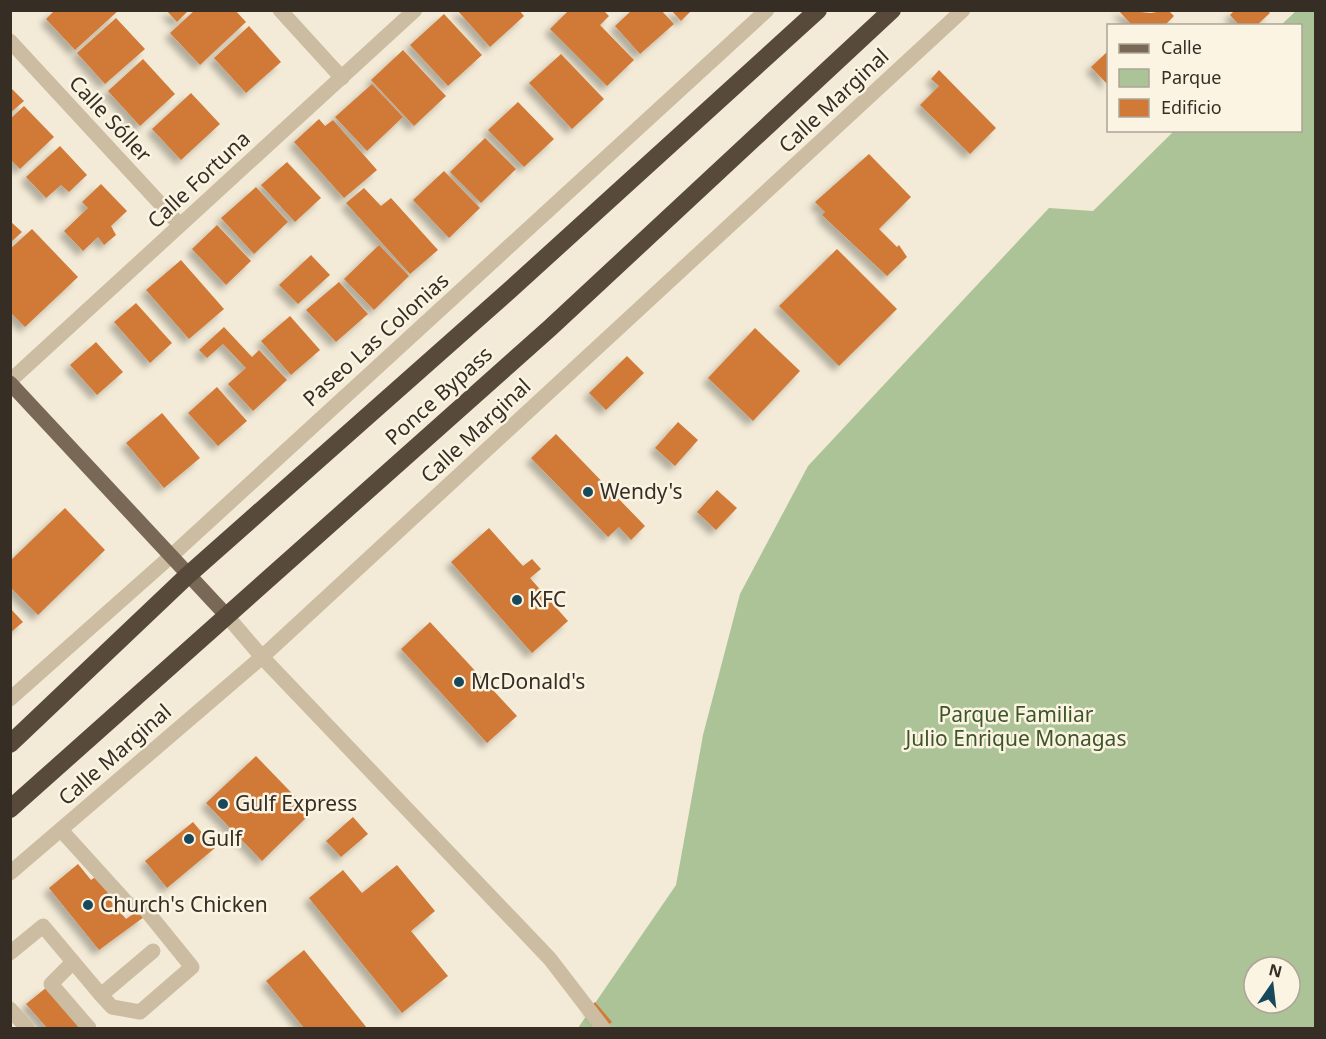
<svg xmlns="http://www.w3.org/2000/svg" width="1326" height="1039" font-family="'Noto Sans',sans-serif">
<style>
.green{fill:#abc396;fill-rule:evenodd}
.building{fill:#d17a37;filter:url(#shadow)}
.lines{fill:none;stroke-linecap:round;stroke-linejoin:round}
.minor{stroke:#ccbda2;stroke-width:15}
.major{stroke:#796855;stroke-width:15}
.highway{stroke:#584a3b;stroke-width:18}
.poi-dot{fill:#17495b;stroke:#fbf4e3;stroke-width:2}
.labels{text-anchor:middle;stroke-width:5;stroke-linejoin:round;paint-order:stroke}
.street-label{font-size:21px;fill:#362e25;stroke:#fbf4e3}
.poi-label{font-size:21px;fill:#362e25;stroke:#fbf4e3;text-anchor:start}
.park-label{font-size:21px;fill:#3c5627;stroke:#fbf4e3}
</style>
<defs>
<filter id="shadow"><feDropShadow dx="-5.5" dy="5.5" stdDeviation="3" flood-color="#0004"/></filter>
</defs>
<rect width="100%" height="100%" fill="#f3ebd7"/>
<!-- green -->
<path class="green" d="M1296,11H1315V1028H578L676,885L703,735L740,594L808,466L1049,208L1093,211L1174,131L1300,130V26L1281,25ZM1254,967H1290V1003H1254Z"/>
<!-- building -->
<g class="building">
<path d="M55,10H119L75,50L46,19Z"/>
<path d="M166,10H189L177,22Z"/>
<path d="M195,10H235L246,22L200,65L170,33Z"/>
<path d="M457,10H519L524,16L490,47Z"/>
<path d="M569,10H603L609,16L600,25L634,60L607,86L550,29Z"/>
<path d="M632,10H661L674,24L640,54L615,26Z"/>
<path d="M671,10H692L681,21Z"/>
<path d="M1118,10L1151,13L1168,10L1174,16L1164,26H1128L1130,23Z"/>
<path d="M1235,10H1267L1270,13L1256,26H1240L1230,15Z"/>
<path d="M444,14L482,55L448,86L410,45Z"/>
<path d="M116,18L145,49L105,84L77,53Z"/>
<path d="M249,26L281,62L246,93L214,58Z"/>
<path d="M403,50L446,96L414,126L371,80Z"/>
<path d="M1107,52L1108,53V85L1091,67Z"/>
<path d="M561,54L604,99L572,129L529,83Z"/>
<path d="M143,59L175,94L140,126L108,91Z"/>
<path d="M939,70L996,128L970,154L920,105L939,86L931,79Z"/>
<path d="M372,84L403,117L367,151L335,117Z"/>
<path d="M10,87L24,101L10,113Z"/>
<path d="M191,93L220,124L181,160L152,129Z"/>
<path d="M518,102L554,139L524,167L488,130Z"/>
<path d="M24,106L54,137L20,169L10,159V119Z"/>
<path d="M319,119L325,126L333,120L377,170L344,198L294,142Z"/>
<path d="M485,138L516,169L481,203L450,172Z"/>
<path d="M60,146L87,175L69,192L61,185L46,198L26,177Z"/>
<path d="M869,154L911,197L879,229L897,247L899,245L907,257L887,276L822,215L825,212L815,202Z"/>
<path d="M287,162L321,198L295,222L261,185Z"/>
<path d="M444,171L480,208L449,238L413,200Z"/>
<path d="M101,184L127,211L111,226L116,235L104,245L98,237L83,251L64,231L88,208L82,202Z"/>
<path d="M256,187L288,222L254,254L221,218Z"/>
<path d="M364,188L381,206L391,198L438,250L410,274L346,203Z"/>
<path d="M10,221L22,232L10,243Z"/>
<path d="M217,225L251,261L226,285L192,249Z"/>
<path d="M32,229L78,277L25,327L10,312V249Z"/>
<path d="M379,245L409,276L374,310L344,279Z"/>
<path d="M837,249L897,309L839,366L779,306Z"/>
<path d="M311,255L330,275L298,304L279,285Z"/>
<path d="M181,260L224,309L189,339L146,290Z"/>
<path d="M339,282L368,314L336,342L306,310Z"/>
<path d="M136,303L172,343L150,363L114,322Z"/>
<path d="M290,316L320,350L291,375L261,341Z"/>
<path d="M224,327L252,357L259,350L287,380L253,411L228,384L246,368L223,344L207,358L199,350Z"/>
<path d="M755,328L800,371L753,421L708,378Z"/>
<path d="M96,342L123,372L97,395L70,365Z"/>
<path d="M627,356L644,373L606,410L589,393Z"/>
<path d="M217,387L247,421L218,446L188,413Z"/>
<path d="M162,413L200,458L164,488L126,443Z"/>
<path d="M678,422L698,440L675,466L655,448Z"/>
<path d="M556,434L645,526L631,540L619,527L608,537L531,458Z"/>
<path d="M717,490L737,508L716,530L697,512Z"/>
<path d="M65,508L105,550L38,615L10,587V561Z"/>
<path d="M489,528L523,566L532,559L541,569L530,578L568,621L532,653L451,562Z"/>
<path d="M10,608L23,622L10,633Z"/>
<path d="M430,622L517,716L487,743L401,649Z"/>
<path d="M256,756L311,813L262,861L206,803Z"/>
<path d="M353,817L368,834L341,857L326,841Z"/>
<path d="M193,822L215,848L167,888L145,861Z"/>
<path d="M78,864L91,880L98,875L115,895L110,900L126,919L139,910L144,917L99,950L49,888Z"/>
<path d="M397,865L435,911L411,931L448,976L402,1013L309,898L343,870L362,893Z"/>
<path d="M304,950L367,1028H304L266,981Z"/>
<path d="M47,987L82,1028H47L26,1004Z"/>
<path d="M595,1002L612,1022L607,1026L590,1007Z"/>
</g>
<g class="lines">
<!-- minor -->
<g class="minor">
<path d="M280,10L342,78"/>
<path d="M10,41L180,225"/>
<path d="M10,381L415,10"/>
<path d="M227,616L262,657L550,959L603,1028"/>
<path d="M10,699L170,557L767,10"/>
<path d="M61,830L128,904L145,909L192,967L140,1012L112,1007L101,995"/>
<path d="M10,873L262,657L963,10"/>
<path d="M10,953L43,926L101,995L153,951"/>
<path d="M73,962L51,984L89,1028"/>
<path d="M10,1009L27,1028"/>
</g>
<!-- major -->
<path class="major" d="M10,383L227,616"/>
<!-- highway -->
<g class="highway">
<path d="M10,744L187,576L511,289L818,10"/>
<path d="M10,809L550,328L892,10"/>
</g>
</g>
<!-- markers -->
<g class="poi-dot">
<circle cx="588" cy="492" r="6"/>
<circle cx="517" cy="600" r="6"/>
<circle cx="459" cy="682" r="6"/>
<circle cx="223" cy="804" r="6"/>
<circle cx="189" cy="839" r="6"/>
<circle cx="88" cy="905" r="6"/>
</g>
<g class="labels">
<!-- street labels -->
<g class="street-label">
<text transform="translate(834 101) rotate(-43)" y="7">Calle Marginal</text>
<text transform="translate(110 119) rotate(47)" y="7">Calle Sóller</text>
<text transform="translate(199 180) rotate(-43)" y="7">Calle Fortuna</text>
<text transform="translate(376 340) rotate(-42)" y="7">Paseo Las Colonias</text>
<text transform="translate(439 396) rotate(-42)" y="7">Ponce Bypass</text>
<text transform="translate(476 431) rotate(-43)" y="7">Calle Marginal</text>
<text transform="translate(115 755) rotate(-41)" y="7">Calle Marginal</text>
</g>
<!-- poi labels -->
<g class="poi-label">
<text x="600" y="499">Wendy's</text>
<text x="529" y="607">KFC</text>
<text x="471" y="689">McDonald's</text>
<text x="235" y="811">Gulf Express</text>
<text x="201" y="846">Gulf</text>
<text x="100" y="912">Church's Chicken</text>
</g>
<!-- park labels -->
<g class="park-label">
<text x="1016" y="722">Parque Familiar<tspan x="1016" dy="24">Julio Enrique Monagas</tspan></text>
</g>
</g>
<!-- border -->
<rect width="1326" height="1039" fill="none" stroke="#362e25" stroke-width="24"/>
<!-- legend -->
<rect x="1107" y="24" width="195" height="108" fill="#fbf4e3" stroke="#aca597" stroke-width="1.5"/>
<rect x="1119" y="44" width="30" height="9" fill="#796855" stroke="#aca597" stroke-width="1.5"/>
<text x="1161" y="54" font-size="18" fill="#362e25">Calle</text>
<rect x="1119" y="69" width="30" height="18" fill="#abc396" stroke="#aca597" stroke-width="1.5"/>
<text x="1161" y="84" font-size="18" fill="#362e25">Parque</text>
<rect x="1119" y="99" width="30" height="18" fill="#d17a37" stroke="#aca597" stroke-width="1.5"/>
<text x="1161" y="114" font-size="18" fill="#362e25">Edificio</text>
<!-- north arrow -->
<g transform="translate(1272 985) rotate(14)"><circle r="28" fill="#fbf4e3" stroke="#aca597" stroke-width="1.5"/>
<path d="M0-4.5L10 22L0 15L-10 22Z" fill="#17495b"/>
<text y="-9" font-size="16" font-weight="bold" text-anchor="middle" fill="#362e25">N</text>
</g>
</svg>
